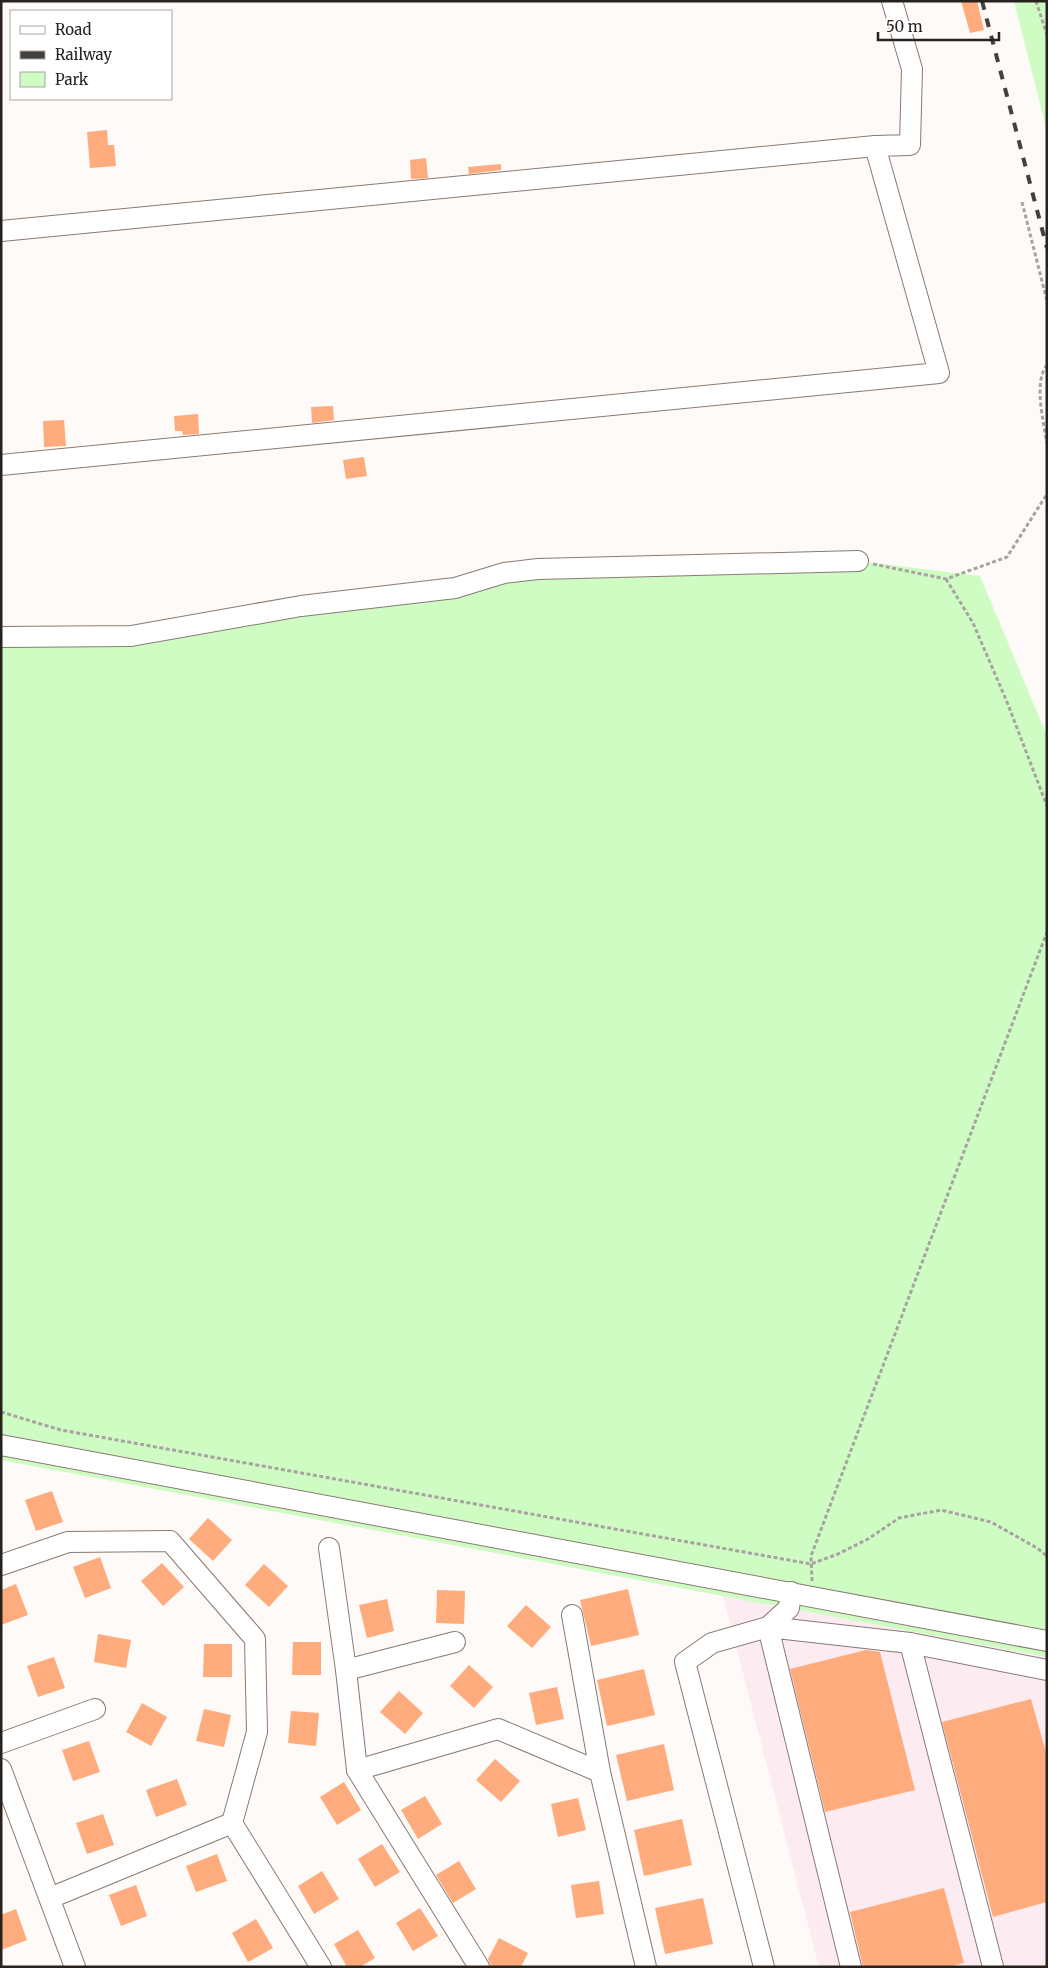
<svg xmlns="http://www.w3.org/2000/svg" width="1048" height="1968" font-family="Merriweather,serif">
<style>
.industrial{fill:#fcecf2}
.green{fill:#cefcc3}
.building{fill:#feac7d}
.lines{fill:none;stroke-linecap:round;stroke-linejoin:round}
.minor-casing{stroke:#897a72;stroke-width:22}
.path{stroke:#a8a3a1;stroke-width:3;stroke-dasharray:4 2.5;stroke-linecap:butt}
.minor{stroke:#fff;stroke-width:20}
.rail{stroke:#46403d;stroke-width:4;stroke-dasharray:9 9;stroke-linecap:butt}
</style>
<rect width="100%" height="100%" fill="#fefaf8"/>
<!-- industrial -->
<path class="industrial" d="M723,1596L1047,1657V1967H819Z"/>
<!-- green -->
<g class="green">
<path d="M1014,1H1047V131Z"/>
<path d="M858,561L980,576L1047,736V1657L1,1460V637L131,636L504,573Z"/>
</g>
<!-- building -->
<g class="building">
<path d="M961,1H977L984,30L970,33Z"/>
<path d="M107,130L108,145H114L116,166L90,168L87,132Z"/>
<path d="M426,158L428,178L411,179L410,160Z"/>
<path d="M501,164V170L469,174L468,167Z"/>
<path d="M333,406L334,420L312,423L311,407Z"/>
<path d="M198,414L199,434L183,435L182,431H175L174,416Z"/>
<path d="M64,420L66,446L44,447L43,421Z"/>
<path d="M364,457L367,476L346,479L343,460Z"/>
<path d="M52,1491L63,1522L36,1531L25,1500Z"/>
<path d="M208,1518L232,1540L213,1561L189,1539Z"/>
<path d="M100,1557L111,1588L85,1598L73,1567Z"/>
<path d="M162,1563L184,1587L163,1606L141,1581Z"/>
<path d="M264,1564L288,1586L269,1607L245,1585Z"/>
<path d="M16,1584L28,1615L1,1625V1590Z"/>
<path d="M628,1589L639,1635L591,1646L580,1600Z"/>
<path d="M437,1590L465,1591L464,1624L436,1623Z"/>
<path d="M387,1599L394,1631L367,1638L359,1605Z"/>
<path d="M526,1605L551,1627L532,1648L507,1626Z"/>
<path d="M98,1634L131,1640L126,1668L94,1662Z"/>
<path d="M293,1642H321V1675H292Z"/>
<path d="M204,1644H232V1677H203Z"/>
<path d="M866,1650L880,1652L915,1790L825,1812L790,1669Z"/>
<path d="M54,1657L65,1688L38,1697L27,1666Z"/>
<path d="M469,1665L493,1687L474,1708L450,1686Z"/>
<path d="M644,1669L655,1715L607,1726L597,1680Z"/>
<path d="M557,1687L564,1719L536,1725L529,1693Z"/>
<path d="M399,1691L423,1713L405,1734L380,1712Z"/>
<path d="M1031,1699L1047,1756V1902L993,1917L942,1722Z"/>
<path d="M142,1703L167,1717L151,1746L126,1732Z"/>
<path d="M204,1709L231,1715L224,1747L196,1741Z"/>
<path d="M291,1711L319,1713L316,1746L288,1743Z"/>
<path d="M89,1741L100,1772L73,1781L62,1750Z"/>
<path d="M664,1744L674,1790L627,1801L616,1755Z"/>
<path d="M495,1759L520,1781L501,1802L476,1780Z"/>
<path d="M177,1779L187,1805L156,1817L146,1790Z"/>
<path d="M344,1782L361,1810L337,1825L320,1797Z"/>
<path d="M425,1796L442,1824L418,1839L401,1810Z"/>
<path d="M578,1798L586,1830L558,1837L551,1804Z"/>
<path d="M103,1814L114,1845L87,1854L76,1823Z"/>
<path d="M682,1819L692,1865L644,1876L634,1830Z"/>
<path d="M382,1844L400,1872L375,1887L358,1859Z"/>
<path d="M217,1854L227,1881L196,1892L186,1866Z"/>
<path d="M459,1861L476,1889L453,1903L436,1875Z"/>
<path d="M322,1871L339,1899L314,1914L298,1886Z"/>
<path d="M599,1881L604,1914L576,1918L571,1885Z"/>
<path d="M136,1885L147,1916L121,1926L109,1895Z"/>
<path d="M944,1888L964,1963L949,1967H863L850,1912Z"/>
<path d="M703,1898L713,1944L665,1954L655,1908Z"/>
<path d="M420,1908L438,1936L413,1951L396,1923Z"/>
<path d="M16,1909L27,1940L1,1950V1915Z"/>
<path d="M256,1919L273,1948L248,1962L232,1933Z"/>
<path d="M358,1930L375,1958L360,1967H347L334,1944Z"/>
<path d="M499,1938L528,1953L521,1967L491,1966L488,1959Z"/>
</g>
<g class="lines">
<!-- minor casing -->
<g class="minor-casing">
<g id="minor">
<path d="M1,231L875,146L910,145L912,69L892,1"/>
<path d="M1,465L939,373L875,146"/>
<path d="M1,637L131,636L301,606L455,588L504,573L538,569L858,561"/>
<path d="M1,1445L1047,1641"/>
<path d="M329,1548L346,1670L357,1770L479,1967"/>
<path d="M1,1565L68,1542L170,1541L255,1639L257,1732L232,1823L50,1898"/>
<path d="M572,1615L600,1772L646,1967"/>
<path d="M910,1643L993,1967"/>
<path d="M346,1670L455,1642"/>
<path d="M1,1743L95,1709"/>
<path d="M1,1769L75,1967"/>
<path d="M357,1770L498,1729L600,1772"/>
<path d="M232,1823L321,1967"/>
<path d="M764,1967L685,1662L712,1643L768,1627L789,1608L791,1592"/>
<path d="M851,1967L768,1627L910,1643L1047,1670"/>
</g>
</g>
<!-- path -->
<g class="path">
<path d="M1036,1L1047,35"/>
<path d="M1022,202L1047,301"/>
<path d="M1047,365C1033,382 1044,423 1047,444"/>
<path d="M873,564L946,579L1007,557L1047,494"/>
<path d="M946,579L973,623L1007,702L1047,806"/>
<path d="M1,1412L61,1430L811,1564L838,1554L868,1539L899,1518L941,1510L991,1522L1037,1548L1047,1556"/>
<path d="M812,1581L811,1556L1047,932"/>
</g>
<!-- minor -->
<use href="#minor" class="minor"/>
<!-- rail -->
<path class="rail" d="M982,1L1047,248"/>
</g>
<!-- border -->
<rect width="1048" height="1968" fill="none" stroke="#28221f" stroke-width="5"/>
<!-- legend -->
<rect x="10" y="10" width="162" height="90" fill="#ffffff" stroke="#a9a7a5"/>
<rect x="20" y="26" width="25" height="8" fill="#ffffff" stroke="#a9a7a5"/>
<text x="55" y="35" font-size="15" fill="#28221f">Road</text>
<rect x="20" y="51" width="25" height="8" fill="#46403d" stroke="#a9a7a5"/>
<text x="55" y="60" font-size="15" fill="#28221f">Railway</text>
<rect x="20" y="72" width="25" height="15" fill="#cefcc3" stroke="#a9a7a5"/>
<text x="55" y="85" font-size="15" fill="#28221f">Park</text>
<!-- scale -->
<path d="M878 32v8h121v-8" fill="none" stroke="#28221f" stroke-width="2.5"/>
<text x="886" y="32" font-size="15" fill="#28221f" stroke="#ffffff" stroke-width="4" paint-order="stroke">50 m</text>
</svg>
